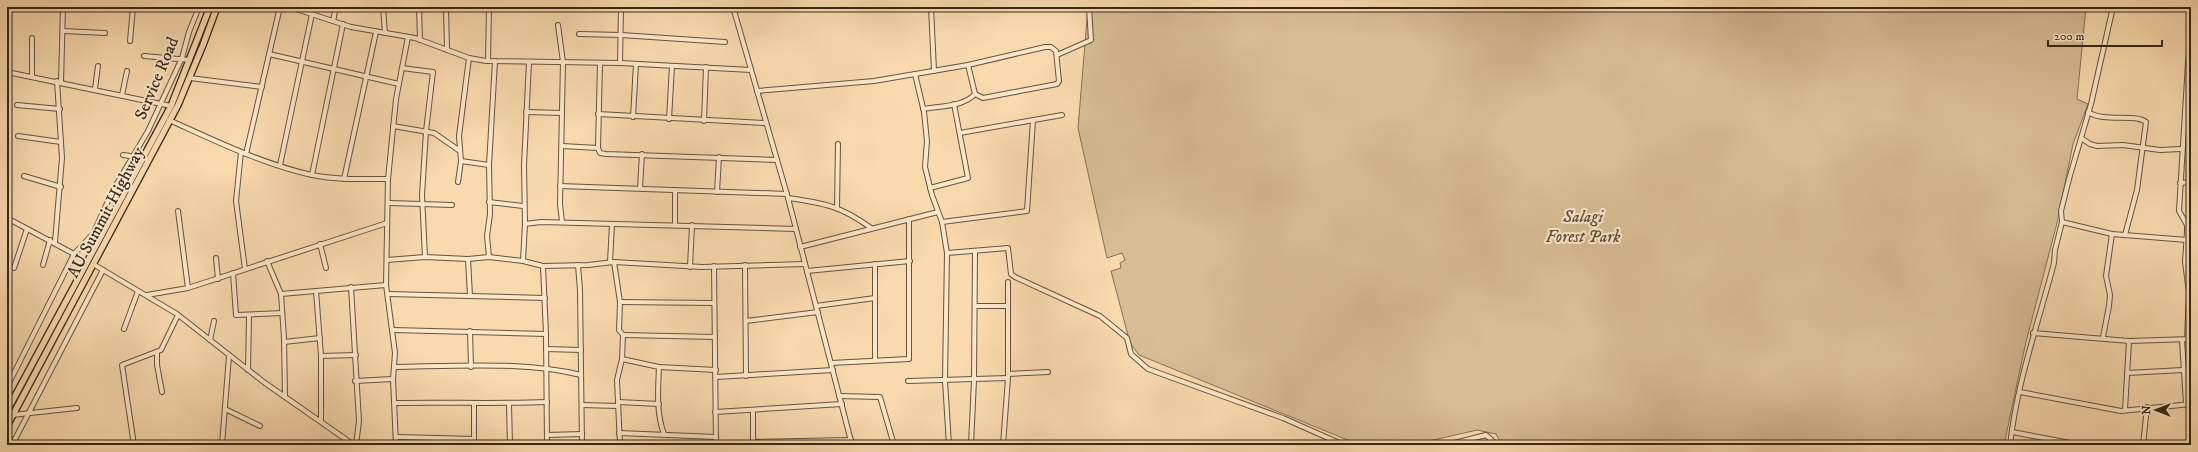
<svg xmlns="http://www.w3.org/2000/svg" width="2198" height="452" font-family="'IM FELL DW Pica',serif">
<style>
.green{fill:#d7bc94;stroke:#857258}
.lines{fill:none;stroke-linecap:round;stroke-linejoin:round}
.minor-casing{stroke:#645440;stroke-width:6}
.major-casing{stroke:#33281c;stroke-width:8}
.minor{stroke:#fbe7ca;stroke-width:4}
.major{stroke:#f9daad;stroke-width:5.5}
.labels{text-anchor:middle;stroke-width:4;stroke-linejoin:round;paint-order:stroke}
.street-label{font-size:17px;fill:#33281c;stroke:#fbe7ca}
.park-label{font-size:17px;font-style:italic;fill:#5c4d3a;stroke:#fbe7ca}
</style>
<rect width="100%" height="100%" fill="#f9daad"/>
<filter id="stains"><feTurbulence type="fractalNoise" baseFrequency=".005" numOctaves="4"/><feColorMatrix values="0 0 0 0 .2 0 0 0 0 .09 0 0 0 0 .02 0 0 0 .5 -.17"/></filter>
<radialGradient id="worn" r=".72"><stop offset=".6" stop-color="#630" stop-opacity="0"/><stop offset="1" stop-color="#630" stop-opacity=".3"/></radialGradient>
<!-- green -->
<path class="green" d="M1088,7H2086L2077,99L2088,104L2073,144L2057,223L2025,346L2004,445H1502L1496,434L1477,430L1412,445H1360L1139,355L1130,343L1111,271L1121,268L1120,263L1125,260L1122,253L1107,258L1078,128Z"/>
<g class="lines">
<!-- minor casing -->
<g class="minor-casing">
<g id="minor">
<path d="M290,7L351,27L415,38L469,58L486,61L620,63L751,70"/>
<path d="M383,7L385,33"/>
<path d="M419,7L420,40"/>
<path d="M446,7L447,50"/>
<path d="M733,7L788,198L852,445"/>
<path d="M931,7L934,71"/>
<path d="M12,8L20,7"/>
<path d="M333,21L336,7"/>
<path d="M558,25L563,62L560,204L562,222"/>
<path d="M63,31L105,33"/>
<path d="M2191,33L2188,63H2191"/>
<path d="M579,34L621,35L725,42"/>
<path d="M32,38V77"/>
<path d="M130,41L133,7"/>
<path d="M269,54L399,84"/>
<path d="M1057,55L1091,40L1089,7"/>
<path d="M144,56L190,60"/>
<path d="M488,61L489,7"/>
<path d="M620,63L621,7"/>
<path d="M402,68L433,72L426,131L422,195L425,257"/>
<path d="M7,72L171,106"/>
<path d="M915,74L924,112L927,141L925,167L932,195L942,222L947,253L945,381L949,445"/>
<path d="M190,78L262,87"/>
<path d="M61,82L63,7"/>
<path d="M95,89L98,66"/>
<path d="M757,91L874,81L968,65L1045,47H1051L1056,51L1059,81L1057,84L983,98L975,94"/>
<path d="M122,95L127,71"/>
<path d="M17,105L60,109"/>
<path d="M923,109C940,106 963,107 975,94L968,65"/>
<path d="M526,112L562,113"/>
<path d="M2088,112C2105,123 2134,113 2146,122L2137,190L2125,235"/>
<path d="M598,114L766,123"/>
<path d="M633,117L636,64"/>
<path d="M669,119L672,66"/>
<path d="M169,120C216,141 262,164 312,175C337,180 363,179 388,179"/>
<path d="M704,121L706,67"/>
<path d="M393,126L434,133L460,151"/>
<path d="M960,133L1062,115"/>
<path d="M18,136L61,142"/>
<path d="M2081,138L2090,144L2097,146L2123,145L2160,150L2181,149"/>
<path d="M562,146L598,148L600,153L606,154L777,160"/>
<path d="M598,148L600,63"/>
<path d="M241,152L236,201L245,269"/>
<path d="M246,154L280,7"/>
<path d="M123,155L144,158"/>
<path d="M461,161L489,165"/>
<path d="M280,165L312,14"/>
<path d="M312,175L343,24"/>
<path d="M24,176L61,187"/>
<path d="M344,179L376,32"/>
<path d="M458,182L461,161L459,136L469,58"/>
<path d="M2180,183L2191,182"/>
<path d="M560,186L787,194"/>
<path d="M640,188L642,154"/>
<path d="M930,188L968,178L954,104"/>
<path d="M717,192L719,157"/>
<path d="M788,198C824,203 841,206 871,228"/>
<path d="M489,202L523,206"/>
<path d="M389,203L452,205"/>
<path d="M837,207L838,144"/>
<path d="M178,211L188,288"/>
<path d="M7,218L74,254"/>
<path d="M942,222L1027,211L1033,120"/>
<path d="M2062,222L2112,234L2187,240"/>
<path d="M525,224L524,165L529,62"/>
<path d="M675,225V190"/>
<path d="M55,242L62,158L57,81"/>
<path d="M320,244L326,268"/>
<path d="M800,247L938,212"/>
<path d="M947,253L1008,248L1011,274L1015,277L1100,316L1127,338L1131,354L1148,369L1283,418L1344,445"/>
<path d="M489,257L487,236L490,214L489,165L495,61"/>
<path d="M216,258L218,279"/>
<path d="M468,259L470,296"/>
<path d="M387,260L425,257L468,259L489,257L523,261L543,266L588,265L614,262L702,267L805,264"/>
<path d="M267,261L281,294L386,285"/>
<path d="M523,261L525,224L541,222L796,229"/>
<path d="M610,262L612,224"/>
<path d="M614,262L620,302L619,330L623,335L622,359L617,380L620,445"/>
<path d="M93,264L177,314L265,383L354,445"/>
<path d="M43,265L50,240"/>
<path d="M578,265L580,290L582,445"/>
<path d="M745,265L746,376"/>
<path d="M543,266L546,334L547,445"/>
<path d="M714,266L716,445"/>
<path d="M690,267L692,225"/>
<path d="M14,268L27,229"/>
<path d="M807,271L910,261"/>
<path d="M233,273L236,315L282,313"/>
<path d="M351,287L359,421L356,445"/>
<path d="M316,291L321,356V421"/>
<path d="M281,294L284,338L285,396"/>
<path d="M388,294L545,298"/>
<path d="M147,295L188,288L387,223"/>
<path d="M620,302L713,303"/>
<path d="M816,306L875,298"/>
<path d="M975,306H1008"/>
<path d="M746,321L818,312"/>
<path d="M124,329L138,291"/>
<path d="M392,330L546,334"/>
<path d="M470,331L471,367"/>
<path d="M2033,333L2129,341L2191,339"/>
<path d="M623,335L715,337"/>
<path d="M2103,337L2109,306L2110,295L2106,276L2112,234"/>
<path d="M210,340L214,321"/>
<path d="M2182,340L2186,404"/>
<path d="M2187,340L2189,292L2185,262L2187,232V225L2179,211L2188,63"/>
<path d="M284,342L320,338"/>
<path d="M546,349L581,350"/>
<path d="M157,353V365L162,392"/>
<path d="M321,356L356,355"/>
<path d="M622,359L659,367L716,370"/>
<path d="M875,360V264"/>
<path d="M831,363L909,359V219"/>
<path d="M395,367C454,366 524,361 581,375"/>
<path d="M659,367C658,389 656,413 664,434"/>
<path d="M248,370L249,316"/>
<path d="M2127,373L2183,370"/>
<path d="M1008,374L1048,372"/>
<path d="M716,377L833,370"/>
<path d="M355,381L393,379"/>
<path d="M908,381L1008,378"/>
<path d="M7,387L74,254L93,234L113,190L148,131L182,58L189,32L199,7"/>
<path d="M2020,392L2121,411L2191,404"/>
<path d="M839,396L880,397L894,445"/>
<path d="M618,402L659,404"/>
<path d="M395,403C445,402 496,404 547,402"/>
<path d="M509,404L510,445"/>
<path d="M474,405V445"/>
<path d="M582,405L618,406"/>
<path d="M225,409L260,426"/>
<path d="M2125,410L2129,341"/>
<path d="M753,411V445"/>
<path d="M715,412L842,404"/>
<path d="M12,415L77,408"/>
<path d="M2012,432L2081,445"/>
<path d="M619,433L716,437"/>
<path d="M547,435L582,434"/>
<path d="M397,437L474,439"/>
<path d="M7,441L17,445"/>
<path d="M753,442L851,440"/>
<path d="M12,445L103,270"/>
<path d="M134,445L122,365L161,350L178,315"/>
<path d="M222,445L229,356"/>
<path d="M396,445L393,379L395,353L386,285L388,179L396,99L408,37"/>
<path d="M439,445V438"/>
<path d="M971,445L974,380L975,252"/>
<path d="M1003,445L1008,378V282"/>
<path d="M1446,445L1486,435L1497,445"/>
<path d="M2010,445C2017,382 2038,324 2054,263L2055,250L2062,222L2061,211L2069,179L2091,104L2113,7"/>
<path d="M2143,445L2147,407"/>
<path d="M2189,445V404"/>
</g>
</g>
<!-- major casing -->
<g class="major-casing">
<g id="major">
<path d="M7,411L171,106L210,7"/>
<path d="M7,426L178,105L203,45L217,7"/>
</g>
</g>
<!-- minor -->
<use href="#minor" class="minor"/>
<!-- major -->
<use href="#major" class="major"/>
</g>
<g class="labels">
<!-- street labels -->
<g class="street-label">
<text transform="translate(156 78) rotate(-67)" y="6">Service Road</text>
<text transform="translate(105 212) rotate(-62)" y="6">AU Summit Highway</text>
</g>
<!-- park labels -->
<g class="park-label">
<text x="1583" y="222">Salagi<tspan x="1583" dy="20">Forest Park</tspan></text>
</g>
</g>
<!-- margin -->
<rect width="2198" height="452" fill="none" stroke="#f9daad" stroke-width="24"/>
<rect x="8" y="8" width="2182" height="436" fill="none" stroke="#33281c" stroke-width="2"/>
<rect x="12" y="12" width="2174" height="428" fill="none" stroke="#33281c"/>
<!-- north arrow -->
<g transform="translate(2156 410) rotate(270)" stroke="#fbe7ca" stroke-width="3" paint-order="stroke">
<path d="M0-3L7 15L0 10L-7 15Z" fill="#33281c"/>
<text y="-6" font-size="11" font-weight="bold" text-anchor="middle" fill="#33281c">N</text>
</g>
<!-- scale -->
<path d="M2048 40v6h114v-6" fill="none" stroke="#33281c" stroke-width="2"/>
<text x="2054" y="40" font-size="12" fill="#33281c" stroke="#fbe7ca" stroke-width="3" paint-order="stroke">200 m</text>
<rect width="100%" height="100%" filter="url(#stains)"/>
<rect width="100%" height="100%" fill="url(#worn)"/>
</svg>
